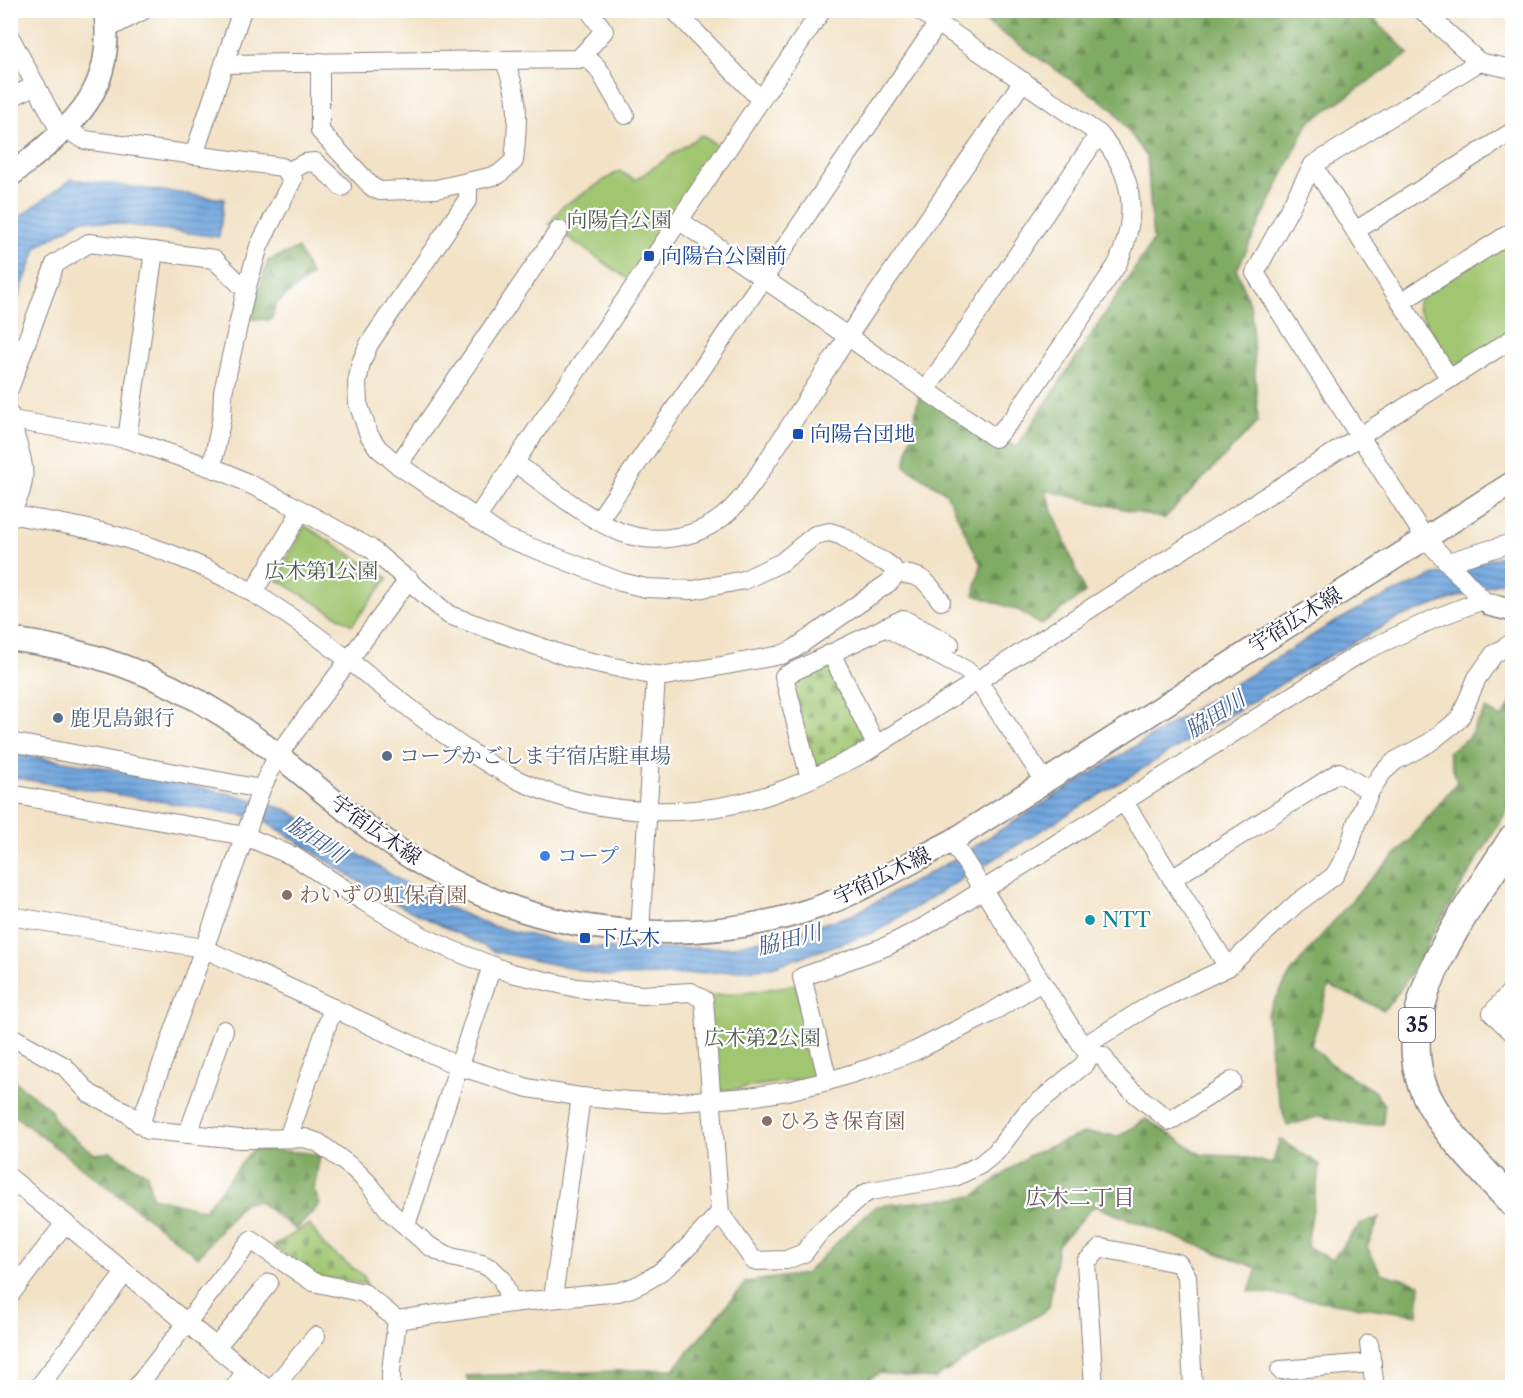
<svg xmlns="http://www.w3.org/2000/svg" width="1523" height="1398" font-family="'Libre Caslon Text','Noto Serif JP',serif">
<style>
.forest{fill:url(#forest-firs);stroke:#51664f;stroke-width:1.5}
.cemetery{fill:url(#cemetery-stones);stroke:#617456;stroke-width:1.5}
.park{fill:#a0c671;stroke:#617456;stroke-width:1.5}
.water{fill:url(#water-rules);stroke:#49648c;stroke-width:1.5}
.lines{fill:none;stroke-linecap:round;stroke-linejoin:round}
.minor-casing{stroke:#8a8280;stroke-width:20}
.tertiary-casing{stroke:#8a8280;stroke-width:25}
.primary-casing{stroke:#8a8280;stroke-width:31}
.minor{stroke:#fff;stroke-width:18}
.tertiary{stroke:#fff;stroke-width:22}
.primary{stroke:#fff;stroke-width:28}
.transit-dot{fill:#1a4fb4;stroke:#fff;stroke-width:2}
.service-dot{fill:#5c6f8a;stroke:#fff;stroke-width:2}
.shop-dot{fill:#3f7fe0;stroke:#fff;stroke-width:2}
.education-dot{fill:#8d6e63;stroke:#fff;stroke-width:2}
.culture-dot{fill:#0f9aa8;stroke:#fff;stroke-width:2}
.labels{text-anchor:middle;stroke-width:4.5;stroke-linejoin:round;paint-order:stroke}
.shield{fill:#fff;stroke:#646476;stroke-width:1.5}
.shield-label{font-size:20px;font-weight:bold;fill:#22223b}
.park-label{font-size:21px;fill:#4e5b4e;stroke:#fff}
.transit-label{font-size:21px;fill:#164399;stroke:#fff;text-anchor:start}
.street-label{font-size:21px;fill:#22223b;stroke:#fff}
.service-label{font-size:21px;fill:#4e5e75;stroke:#fff;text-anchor:start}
.shop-label{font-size:21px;fill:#366cbe;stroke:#fff;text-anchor:start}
.education-label{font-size:21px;fill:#785e54;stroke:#fff;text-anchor:start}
.culture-label{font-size:21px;fill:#0d838f;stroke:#fff;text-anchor:start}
.water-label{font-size:22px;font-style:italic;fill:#455d84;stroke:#fff}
.neighbourhood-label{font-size:22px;fill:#64505f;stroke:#fff}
</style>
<defs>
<pattern id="forest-firs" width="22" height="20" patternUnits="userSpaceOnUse" patternTransform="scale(1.5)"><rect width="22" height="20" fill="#80ab63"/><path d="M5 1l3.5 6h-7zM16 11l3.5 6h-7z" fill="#688b53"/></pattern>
<pattern id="cemetery-stones" width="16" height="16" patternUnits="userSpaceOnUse" patternTransform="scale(1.5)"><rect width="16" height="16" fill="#a0c671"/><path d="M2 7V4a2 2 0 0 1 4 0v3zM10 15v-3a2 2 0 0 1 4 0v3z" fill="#82a05e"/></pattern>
<pattern id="water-rules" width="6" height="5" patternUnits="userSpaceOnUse" patternTransform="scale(1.5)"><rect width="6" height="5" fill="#70a5dd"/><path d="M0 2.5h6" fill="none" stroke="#5c86b4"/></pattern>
</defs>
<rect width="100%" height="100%" fill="#fff"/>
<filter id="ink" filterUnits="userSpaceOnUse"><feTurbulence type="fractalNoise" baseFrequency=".0167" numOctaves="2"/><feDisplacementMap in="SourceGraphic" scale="12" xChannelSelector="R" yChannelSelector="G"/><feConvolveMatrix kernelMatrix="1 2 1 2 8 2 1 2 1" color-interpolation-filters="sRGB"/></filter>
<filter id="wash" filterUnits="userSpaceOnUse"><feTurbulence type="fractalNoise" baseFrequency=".008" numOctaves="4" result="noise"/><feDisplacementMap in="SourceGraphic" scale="24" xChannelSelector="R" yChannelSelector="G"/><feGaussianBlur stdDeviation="1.35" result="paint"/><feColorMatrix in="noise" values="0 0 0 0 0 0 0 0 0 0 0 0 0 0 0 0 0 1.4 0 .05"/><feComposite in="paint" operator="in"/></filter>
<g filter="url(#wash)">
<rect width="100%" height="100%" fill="#f2e2c6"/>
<!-- forest -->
<g class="forest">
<path d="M970,11H1366L1409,54L1308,123L1237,270L1251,309L1258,422L1164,519L1045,490L1085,593L1040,625L1020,611L974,595L981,565L946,493L905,466L919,395L1017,447L1153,241L1147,157L1113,109Z"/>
<path d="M298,248L311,276L276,304L271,320L250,319L268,261Z"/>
<path d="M1512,701V802L1434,932L1416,966L1398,993L1384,1010L1329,986L1311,1045L1332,1065L1374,1091L1384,1105L1383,1124L1363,1126L1320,1116L1287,1126L1273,1077L1267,1014L1291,973L1310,949L1364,886L1409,841L1457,782L1448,752L1468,738L1486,709L1502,718Z"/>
<path d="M11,1078L50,1109L57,1124L95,1154L111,1152L147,1174L152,1197L204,1210L252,1150C275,1150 298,1151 320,1155L314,1190L320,1204L296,1230L258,1201L243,1203L198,1257L11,1113Z"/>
<path d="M1146,1119L1202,1155L1240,1156L1272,1164L1280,1139L1320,1165L1307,1246L1332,1260L1360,1224L1380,1217L1367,1247L1381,1273L1420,1284L1418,1315L1249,1291L1257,1268L1094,1206L1058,1245L1049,1308L934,1379L879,1373L853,1388H472L466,1376L674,1369L746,1282L805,1274L863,1217L877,1206L974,1196L1028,1156L1046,1148L1084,1133L1119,1136Z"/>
</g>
<!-- cemetery -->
<g class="cemetery">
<path d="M824,665L832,668L863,736L862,744L820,766L812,764L793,684L797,677Z"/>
<path d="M309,1224L325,1247L364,1276L367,1285L345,1280L316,1278L274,1246Z"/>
</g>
<!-- park -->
<g class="park">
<path d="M701,135L720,147L629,280L549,224L563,206L619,171L635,180Z"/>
<path d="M1508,241L1512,242V331L1460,364L1449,361L1417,308L1419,299Z"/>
<path d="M305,526L388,578L352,625L276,579Z"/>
<path d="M796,984L818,1070L815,1077L723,1091L717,1085L707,996L752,992Z"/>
</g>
<!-- water -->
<g class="water">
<path d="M72,179L224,199L219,237L83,219L37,247L11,317V223Z"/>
<path d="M1512,553V578L1398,618L1304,670L875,932L769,968L678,975L607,976L496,952L386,899L261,818L11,777L10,753L96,766L236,795L288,810L433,901L492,926L563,943L621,950L731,947L795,932L852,915L946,864L1326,627L1368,604L1435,575Z"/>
</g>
</g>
<g filter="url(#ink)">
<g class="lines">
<!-- minor casing -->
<g class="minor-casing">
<g id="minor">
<path d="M674,10L761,100"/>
<path d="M1422,10L1479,62"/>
<path d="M107,29L144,10"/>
<path d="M10,37L61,133"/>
<path d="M583,54L598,68L625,115"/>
<path d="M320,62V131L372,187L380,191L436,189L498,175L514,161C518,121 521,98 504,60"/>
<path d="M224,64L579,59L604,31L589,10"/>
<path d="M10,98L36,85"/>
<path d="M65,129L85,140L282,167L293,179L259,246L246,290"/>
<path d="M194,155L242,10"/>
<path d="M1313,165L1450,379"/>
<path d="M287,172L305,163L315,162L342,187"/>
<path d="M680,221L995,438L1014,417L1117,265C1139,216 1135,174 1099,134L919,10"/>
<path d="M1355,231L1512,132"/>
<path d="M1401,302L1512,232"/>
<path d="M10,387L55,264L89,243L214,259L246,290L223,392L222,416L212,467"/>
<path d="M926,390L1099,134"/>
<path d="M10,415C18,457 36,472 10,513"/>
<path d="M11,420L127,439L227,473L288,503L370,548L449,615L569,657L646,674L666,676L781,655L794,649L891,581L894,573L892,567L885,562L872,556L842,536L830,532L815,535L782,562L744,580L693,590L646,588L621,582L504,537L398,465L378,448L369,435L358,403L357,383L361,363L369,344L468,199V182"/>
<path d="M127,439L154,251"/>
<path d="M515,463C546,484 589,521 623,533C656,545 699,538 726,514C737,505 745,494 753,483L848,336L1023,81"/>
<path d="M398,465L559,230"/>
<path d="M10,514C49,522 89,527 127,539C170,552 214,570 253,593C316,630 370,679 428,722C457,744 487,765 520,781C602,819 705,821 788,788C815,778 840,765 866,752L1512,339"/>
<path d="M476,519L822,10"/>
<path d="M598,521L938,23"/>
<path d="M1448,562L1512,543"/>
<path d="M894,573C923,575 924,578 941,601"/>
<path d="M253,593L301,511"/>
<path d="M1491,605L1483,600L1425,538L1255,273L1313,165L1479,62L1512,69"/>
<path d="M885,627L966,670L978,681L1044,780"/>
<path d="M831,653L876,745"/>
<path d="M10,742L261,789"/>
<path d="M810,779L784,676L903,619L950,644"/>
<path d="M10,794L245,836L295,857L363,901L424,937L452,950L511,973L577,988L642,995L691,992L704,1000L720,1213L754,1261L786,1260L804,1253L819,1233L863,1195L870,1191L955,1177L980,1165L996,1152L1027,1112L1086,1063L1089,1043L1155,1002L1228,967L1297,903L1334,876L1348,852L1356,824L1370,791L1382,773L1395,761L1429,743L1457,721L1461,716L1477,678L1494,654L1512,643"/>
<path d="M1124,802L1228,967"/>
<path d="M952,841L1087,1053L1103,1056C1118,1084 1146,1102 1170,1121L1232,1081"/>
<path d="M1172,879L1339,772L1370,791"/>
<path d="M10,916L203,948L458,1066L528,1088L581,1097L630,1101L665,1103L749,1097L787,1091L828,1081L873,1067L915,1051L989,1014L1041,982"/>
<path d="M640,931L656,676"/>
<path d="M1512,990L1492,1013L1512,1032"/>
<path d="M10,1036L64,1066L90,1094L126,1112L148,1130L240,1139L305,1138L319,1143L354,1169L369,1184L391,1213L429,1246L451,1257L482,1264L492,1269L502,1279L511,1303"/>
<path d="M828,1081L802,977L887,946L924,927L1362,652L1436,618L1483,600"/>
<path d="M140,1124L248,828L261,789L278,755L409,579"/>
<path d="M188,1134L224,1030"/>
<path d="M288,1138L333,1008"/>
<path d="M10,1178L266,1388"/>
<path d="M406,1225L492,966"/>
<path d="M10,1295L65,1223"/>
<path d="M553,1298L581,1097"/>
<path d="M1369,1344L1375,1388"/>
<path d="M216,1347L269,1283"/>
<path d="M1280,1370L1372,1363"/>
<path d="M38,1388L125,1273"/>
<path d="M136,1388L251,1240L313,1282L364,1293L397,1320"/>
<path d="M234,1388L246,1371"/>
<path d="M273,1388L316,1336"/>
<path d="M391,1388V1371L397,1320L511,1303L618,1292C662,1282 689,1245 720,1213"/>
<path d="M1094,1388L1086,1262L1101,1248L1178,1263L1187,1276L1193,1388"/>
</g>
</g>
<!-- tertiary casing -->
<g class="tertiary-casing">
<g id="tertiary">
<path d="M10,176C70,126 116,97 105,10"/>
<path d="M1491,605L1512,610"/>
<path d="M10,639C91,650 156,673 224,716C281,753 330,801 385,840C418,864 456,885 494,900C593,941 721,942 821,906C867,889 909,863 952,841L1512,483"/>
</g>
</g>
<!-- primary casing -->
<g class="primary-casing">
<path id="primary" d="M1512,840C1467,912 1380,1016 1431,1104C1452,1141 1484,1171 1512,1202"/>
</g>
<!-- minor -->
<use href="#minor" class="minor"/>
<!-- tertiary -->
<use href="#tertiary" class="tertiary"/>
<!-- primary -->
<use href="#primary" class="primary"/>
</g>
</g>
<!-- markers -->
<g class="transit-dot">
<rect x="643" y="250" width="12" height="12" rx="3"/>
<rect x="792" y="428" width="12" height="12" rx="3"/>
<rect x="579" y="932" width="12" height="12" rx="3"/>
</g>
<g class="service-dot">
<circle cx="58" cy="718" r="6"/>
<circle cx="387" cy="756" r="6"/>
</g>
<circle class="shop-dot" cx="545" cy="856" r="6"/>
<g class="education-dot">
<circle cx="287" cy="895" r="6"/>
<circle cx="767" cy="1121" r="6"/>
</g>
<circle class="culture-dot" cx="1090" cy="920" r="6"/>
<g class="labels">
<!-- shield labels -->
<rect class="shield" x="1399" y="1008" width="36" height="34" rx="4.5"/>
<g class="shield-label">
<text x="1417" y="1032">35</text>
</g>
<!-- park labels -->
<g class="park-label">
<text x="619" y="227">向陽台公園</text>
<text x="321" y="578">広木第1公園</text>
<text x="762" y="1045">広木第2公園</text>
</g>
<!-- transit labels -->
<g class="transit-label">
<text x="661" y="263">向陽台公園前</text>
<text x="810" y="441">向陽台団地</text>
<text x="597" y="945">下広木</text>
</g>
<!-- street labels -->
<g class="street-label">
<text transform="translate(1295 620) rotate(-32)" y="7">宇宿広木線</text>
<text transform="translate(376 830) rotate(35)" y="7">宇宿広木線</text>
<text transform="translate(882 876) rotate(-26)" y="7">宇宿広木線</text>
</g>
<!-- service labels -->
<g class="service-label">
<text x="70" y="725">鹿児島銀行</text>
<text x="399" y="763">コープかごしま宇宿店駐車場</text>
</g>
<!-- shop labels -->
<g class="shop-label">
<text x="557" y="863">コープ</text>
</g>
<!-- education labels -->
<g class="education-label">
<text x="299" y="902">わいずの虹保育園</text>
<text x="779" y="1128">ひろき保育園</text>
</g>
<!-- culture labels -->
<g class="culture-label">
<text x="1102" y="927">NTT</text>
</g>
<!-- water labels -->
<g class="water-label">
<text transform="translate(1215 714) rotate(-33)" y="8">脇田川</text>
<text transform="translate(317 839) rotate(33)" y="8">脇田川</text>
<text transform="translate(789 939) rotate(-14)" y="8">脇田川</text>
</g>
<!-- neighbourhood labels -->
<g class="neighbourhood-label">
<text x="1080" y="1205">広木二丁目</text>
</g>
</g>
<!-- margin -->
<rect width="1523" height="1398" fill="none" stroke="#fff" stroke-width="36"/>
</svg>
